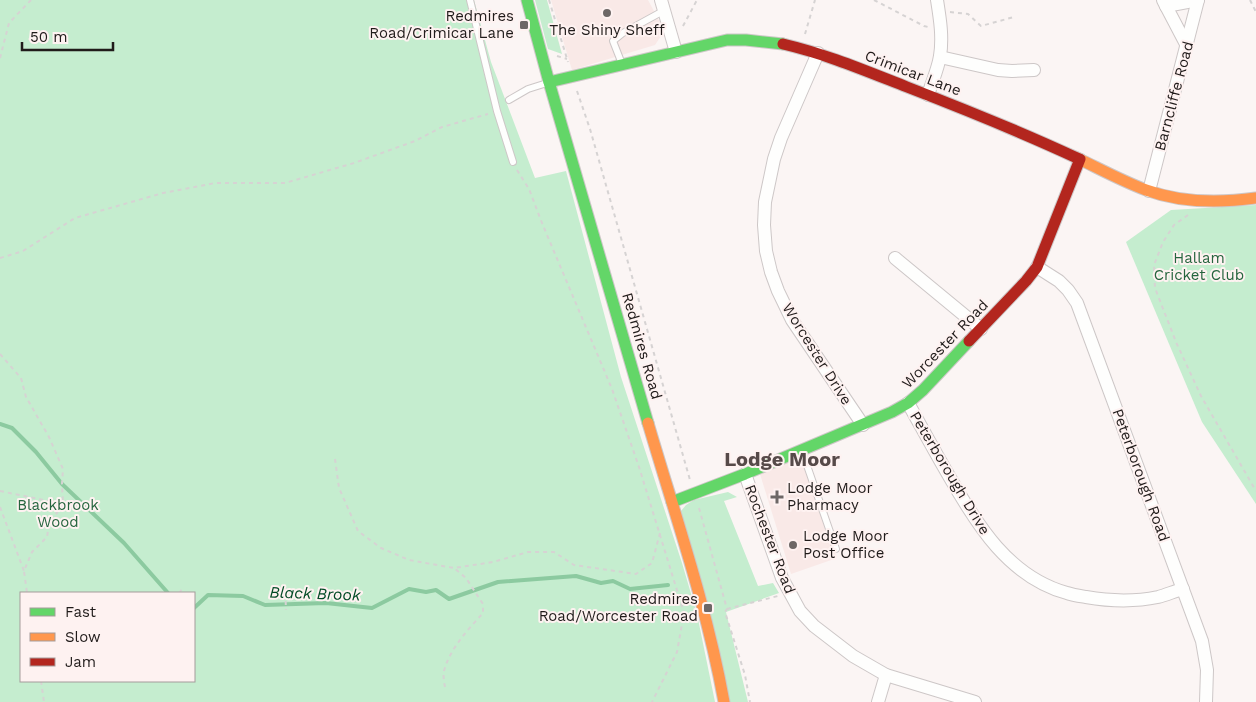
<svg xmlns="http://www.w3.org/2000/svg" width="1256" height="702" font-family="'Work Sans',sans-serif">
<style>
.built{fill:#f9e9e7}
.green{fill:#c5edcf;fill-rule:evenodd}
.lines{fill:none;stroke-linecap:round;stroke-linejoin:round}
.stream{stroke:#8ccaa0;stroke-width:4}
.lane-casing{stroke:#cdc7c7;stroke-width:8}
.street-casing{stroke:#cdc7c7;stroke-width:14}
.fast-casing{stroke:#cdc7c7;stroke-width:13}
.slow-casing{stroke:#cdc7c7;stroke-width:13}
.jam-casing{stroke:#cdc7c7;stroke-width:13}
.path{stroke:#d6d3d3;stroke-width:2;stroke-dasharray:4 4;stroke-linecap:butt}
.lane{stroke:#fefefd;stroke-width:6}
.street{stroke:#fefefd;stroke-width:12}
.fast{stroke:#63d668;stroke-width:11}
.slow{stroke:#ff974d;stroke-width:11}
.jam{stroke:#b3261e;stroke-width:11}
.poi-dot{fill:#6d6766;stroke:#fef2f1;stroke-width:2}
.labels{text-anchor:middle;stroke-width:4;stroke-linejoin:round;paint-order:stroke}
.poi-label{font-size:15px;fill:#201b1a;stroke:#fef2f1;text-anchor:end}
.street-label{font-size:15px;fill:#201b1a;stroke:#fef2f1}
.park-label{font-size:15px;fill:#26653e;stroke:#fef2f1}
.water-label{font-size:16px;font-style:italic;fill:#004924;stroke:#fef2f1}
.district-label{font-size:20px;font-weight:bold;fill:#564a49;stroke:#fef2f1}
</style>
<rect width="100%" height="100%" fill="#fbf5f4"/>
<!-- built -->
<g class="built">
<path d="M551,0H648L662,26L661,36L655,45L572,70Z"/>
<path d="M801,457L837,558L791,574L760,474Z"/>
</g>
<!-- green -->
<g class="green">
<path d="M0,0H474L491,62L535,178L566,171L621,377L682,563L697,614L715,702H0ZM21,593H194V681H21Z"/>
<path d="M535,0H547L562,54L548,49Z"/>
<path d="M1256,205V504L1202,422L1126,242L1171,210Z"/>
<path d="M728,492L737,497L724,501L758,586L773,583L779,593L726,612L748,702H724L681,511L686,505L694,500Z"/>
</g>
<g class="lines">
<!-- stream -->
<g class="stream">
<path d="M0,424L12,428L36,452L62,484L124,543L168,593"/>
<path d="M194,608L208,595L243,596L265,605L326,603L372,608L409,589L426,592L436,590L449,599L498,582L576,576L601,583L613,581L630,589L668,585"/>
</g>
<!-- lane casing -->
<g class="lane-casing">
<g id="lane">
<path d="M470,0L497,111L513,162"/>
<path d="M622,64L613,41L623,33L665,10"/>
<path d="M509,100L528,89L547,83"/>
<path d="M802,451L836,549"/>
</g>
</g>
<!-- street casing -->
<g class="street-casing">
<g id="street">
<path d="M661,0L676,52"/>
<path d="M1163,0L1166,6L1198,0"/>
<path d="M1166,6L1187,46"/>
<path d="M818,53L781,138L774,159L765,202L764,225L766,251L771,272L778,291L792,320L863,425"/>
<path d="M940,57L998,70L1012,71L1034,70"/>
<path d="M928,95C932,82 938,69 940,56C943,37 940,19 937,0"/>
<path d="M1149,191L1198,0"/>
<path d="M895,258L981,329"/>
<path d="M1037,267L1059,281L1068,290L1077,303L1202,641L1207,670L1206,702"/>
<path d="M908,403C922,428 935,452 949,476C977,525 1009,577 1067,593C1073,595 1080,596 1086,597C1109,601 1134,602 1158,597C1166,595 1175,591 1183,589"/>
<path d="M745,474L782,578L800,611L814,626L853,656L886,675L975,702"/>
<path d="M878,702L886,675"/>
</g>
</g>
<!-- fast casing -->
<g class="fast-casing">
<g id="fast">
<path d="M527,0L549,82L648,423"/>
<path d="M549,82L727,40H746L783,44"/>
<path d="M672,502L745,474L892,412L908,403L923,390L969,341"/>
</g>
</g>
<!-- slow casing -->
<g class="slow-casing">
<g id="slow">
<path d="M1077,158C1100,169 1122,181 1146,190C1181,203 1220,203 1256,198"/>
<path d="M648,423C675,515 707,607 724,702"/>
</g>
</g>
<!-- jam casing -->
<g class="jam-casing">
<g id="jam">
<path d="M783,44C826,54 866,71 907,87C964,109 1021,132 1077,158"/>
<path d="M969,341L1026,281L1037,267L1080,159"/>
</g>
</g>
<!-- path -->
<g class="path">
<path d="M549,0L568,62"/>
<path d="M874,0L924,26L928,27"/>
<path d="M1250,0L1256,12"/>
<path d="M950,12L968,14L981,26L1014,17"/>
<path d="M683,26L697,0"/>
<path d="M805,34L815,0"/>
<path d="M557,56L567,59"/>
<path d="M0,58L9,23L31,0"/>
<path d="M577,91L590,129L690,480"/>
<path d="M517,170L529,189L542,223L612,389L639,467L684,613L677,652L652,702"/>
<path d="M1188,215L1174,225L1163,242L1154,265L1155,288L1176,342L1201,396L1256,491"/>
<path d="M0,258L23,251L75,218L163,193L215,183H285L354,163L415,141L442,127L488,114"/>
<path d="M0,354L21,378L26,397L49,437L63,469L62,484L63,504L49,524L47,537L32,552L24,571L27,593"/>
<path d="M335,459L339,488L358,531L381,548L409,560L454,568L493,562L528,552H554L574,565L636,574L652,563L660,533"/>
<path d="M0,491L63,504"/>
<path d="M0,507L24,571"/>
<path d="M699,508L727,609L725,612L745,675L750,702"/>
<path d="M285,585L286,610"/>
<path d="M179,593L183,588"/>
<path d="M727,609L778,596"/>
<path d="M41,681L44,702"/>
<path d="M445,687C444,682 443,676 444,671C450,648 468,630 483,613V604L466,578L454,568"/>
</g>
<!-- lane -->
<use href="#lane" class="lane"/>
<!-- street -->
<use href="#street" class="street"/>
<!-- fast -->
<use href="#fast" class="fast"/>
<!-- slow -->
<use href="#slow" class="slow"/>
<!-- jam -->
<use href="#jam" class="jam"/>
</g>
<!-- markers -->
<g class="poi-dot">
<circle cx="607" cy="13" r="5"/>
<rect x="519" y="20" width="10" height="10" rx="2.5"/>
<path d="M774.5 489.5h5v5h5v5h-5v5h-5v-5h-5v-5h5z"/>
<circle cx="793" cy="545" r="5"/>
<rect x="703" y="603" width="10" height="10" rx="2.5"/>
</g>
<g class="labels">
<!-- poi labels -->
<g class="poi-label">
<text x="514" y="21">Redmires<tspan x="514" dy="17">Road/Crimicar Lane</tspan></text>
<text x="607" y="35" text-anchor="middle">The Shiny Sheff</text>
<text x="787" y="493" text-anchor="start">Lodge Moor<tspan x="787" dy="17">Pharmacy</tspan></text>
<text x="803" y="541" text-anchor="start">Lodge Moor<tspan x="803" dy="17">Post Office</tspan></text>
<text x="698" y="604">Redmires<tspan x="698" dy="17">Road/Worcester Road</tspan></text>
</g>
<!-- street labels -->
<g class="street-label">
<text transform="translate(913 73) rotate(21)" y="5">Crimicar Lane</text>
<text transform="translate(1174 96) rotate(-75)" y="5">Barncliffe Road</text>
<text transform="translate(945 344) rotate(-46)" y="5">Worcester Road</text>
<text transform="translate(642 346) rotate(74)" y="5">Redmires Road</text>
<text transform="translate(817 354) rotate(58)" y="5">Worcester Drive</text>
<text transform="translate(950 473) rotate(59)" y="5">Peterborough Drive</text>
<text transform="translate(1141 475) rotate(70)" y="5">Peterborough Road</text>
<text transform="translate(770 539) rotate(69)" y="5">Rochester Road</text>
</g>
<!-- park labels -->
<g class="park-label">
<text x="1199" y="263">Hallam<tspan x="1199" dy="17">Cricket Club</tspan></text>
<text x="58" y="510">Blackbrook<tspan x="58" dy="17">Wood</tspan></text>
</g>
<!-- water labels -->
<g class="water-label">
<text transform="translate(315 593) rotate(2)" y="6">Black Brook</text>
</g>
<!-- district labels -->
<g class="district-label">
<text x="782" y="466">Lodge Moor</text>
</g>
</g>
<!-- legend -->
<rect x="20" y="592" width="175" height="90" fill="#fef2f1" stroke="#a59c9b"/>
<rect x="30" y="608" width="25" height="8" fill="#63d668" stroke="#a59c9b"/>
<text x="65" y="617" font-size="15" fill="#201b1a">Fast</text>
<rect x="30" y="633" width="25" height="8" fill="#ff974d" stroke="#a59c9b"/>
<text x="65" y="642" font-size="15" fill="#201b1a">Slow</text>
<rect x="30" y="658" width="25" height="8" fill="#b3261e" stroke="#a59c9b"/>
<text x="65" y="667" font-size="15" fill="#201b1a">Jam</text>
<!-- scale -->
<path d="M22 42v8h91v-8" fill="none" stroke="#201b1a" stroke-width="2.5"/>
<text x="30" y="42" font-size="15" fill="#201b1a" stroke="#fef2f1" stroke-width="4" paint-order="stroke">50 m</text>
</svg>
